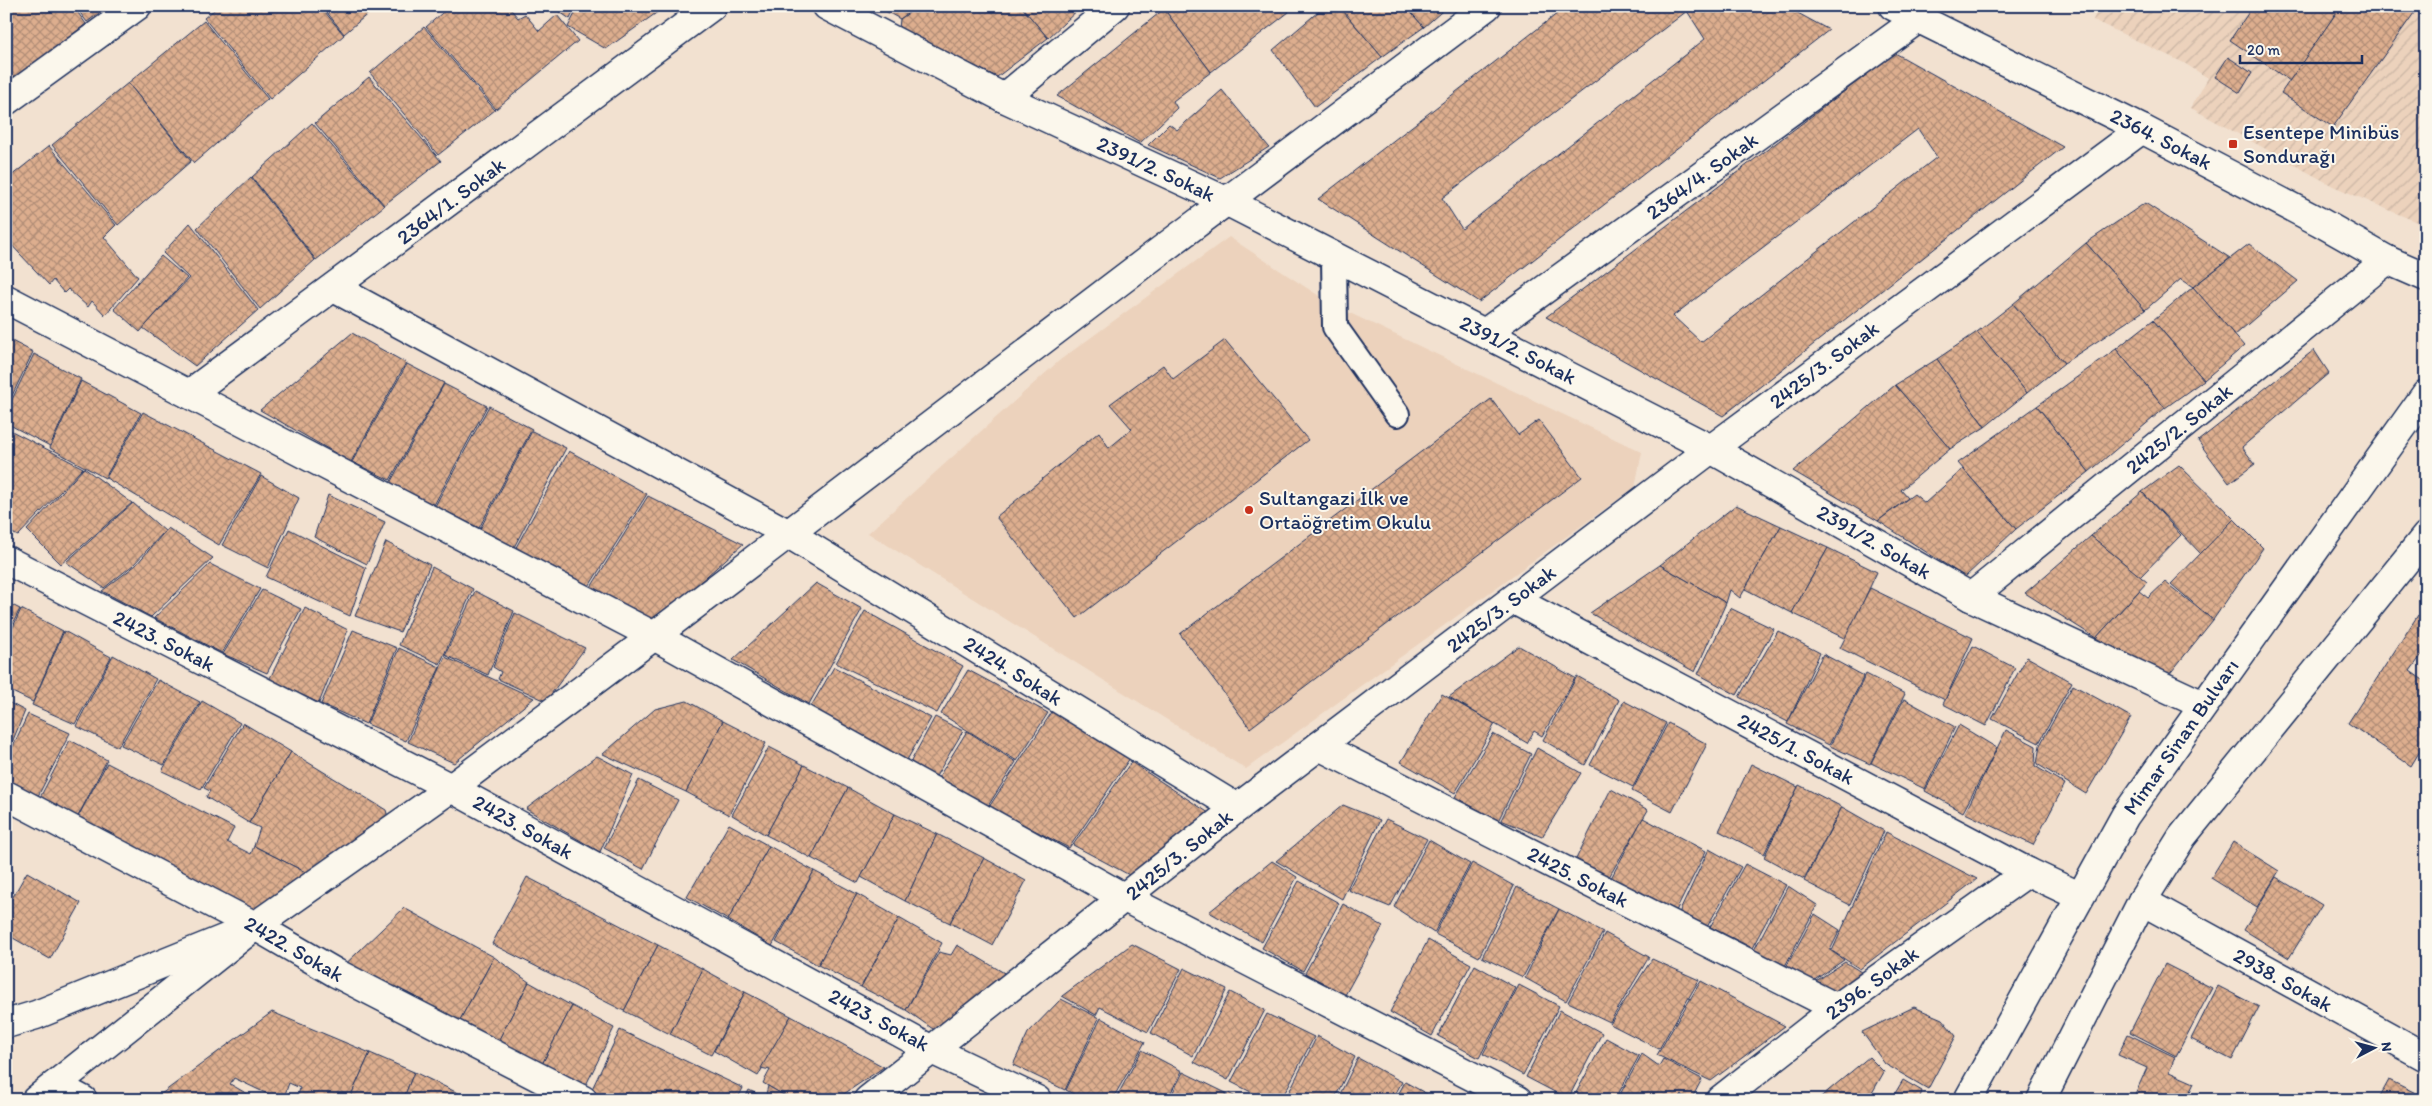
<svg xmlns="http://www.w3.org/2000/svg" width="2432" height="1106" font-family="Itim,sans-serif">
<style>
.built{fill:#ecd2bc}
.industrial{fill:url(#industrial-furrows)}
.building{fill:url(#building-cross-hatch);stroke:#1b2f5e;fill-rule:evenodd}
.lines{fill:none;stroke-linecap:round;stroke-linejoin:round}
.lane-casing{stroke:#1b2f5e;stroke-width:28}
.street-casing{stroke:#1b2f5e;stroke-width:31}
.secondary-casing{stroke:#1b2f5e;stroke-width:31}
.primary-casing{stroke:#1b2f5e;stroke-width:31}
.lane{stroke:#fbf7ec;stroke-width:24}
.street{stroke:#fbf7ec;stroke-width:28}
.secondary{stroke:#fbf7ec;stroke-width:28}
.primary{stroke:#fbf7ec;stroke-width:28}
.poi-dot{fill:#c8321e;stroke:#fbf7ec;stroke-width:2}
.labels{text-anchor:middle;stroke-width:4;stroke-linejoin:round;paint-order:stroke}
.poi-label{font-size:21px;fill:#1b2f5e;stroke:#fbf7ec;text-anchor:start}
.street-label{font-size:21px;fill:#1b2f5e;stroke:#fbf7ec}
</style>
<defs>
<pattern id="industrial-furrows" width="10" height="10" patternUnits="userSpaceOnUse" patternTransform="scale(1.25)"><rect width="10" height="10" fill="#ecd2bc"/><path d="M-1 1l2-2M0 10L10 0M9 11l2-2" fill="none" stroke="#cab5a4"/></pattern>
<pattern id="building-cross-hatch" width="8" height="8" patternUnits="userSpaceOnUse" patternTransform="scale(1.25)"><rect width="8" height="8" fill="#ddae8e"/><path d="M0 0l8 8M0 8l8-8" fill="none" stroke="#b28e77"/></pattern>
</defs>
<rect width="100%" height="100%" fill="#f2e1d0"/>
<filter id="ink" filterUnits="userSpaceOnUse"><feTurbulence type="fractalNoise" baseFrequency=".02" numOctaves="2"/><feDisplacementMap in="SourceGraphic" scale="10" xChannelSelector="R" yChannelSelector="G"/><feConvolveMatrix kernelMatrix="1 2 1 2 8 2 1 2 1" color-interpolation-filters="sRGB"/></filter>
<g filter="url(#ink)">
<!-- built -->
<path class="built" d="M1229,237L1333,305L1642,452L1635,487L1246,769L868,533L1060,360Z"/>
<!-- industrial -->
<path class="industrial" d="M2099,6H2426V226L2333,186L2191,108L2208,78L2184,63L2093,20Z"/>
<!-- building -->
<g class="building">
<path d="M6,6H73L86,24L6,85Z"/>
<path d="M75,6H109L87,22Z"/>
<path d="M219,6H320L344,35L270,99L204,18Z"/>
<path d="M322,6H377L344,34Z"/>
<path d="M450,6H508L518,18L525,14L539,31L557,15L578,41L496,109L426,27Z"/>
<path d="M551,6H576L570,19Z"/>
<path d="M579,6H666L606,49L568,27Z"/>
<path d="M876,6H919L900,19Z"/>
<path d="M919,6H1021L1048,38L997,77L899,29L900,19Z"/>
<path d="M1021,6H1082L1048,38Z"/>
<path d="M1168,6H1284L1289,12L1211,72L1164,9Z"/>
<path d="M1325,6H1339L1382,57L1315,107L1273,50Z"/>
<path d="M1339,6H1405L1424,27L1382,57Z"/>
<path d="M1405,6H1448L1424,27Z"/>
<path d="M1567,6H1785L1829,30L1479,302L1318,199ZM1687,11L1705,39L1462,229L1442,198Z"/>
<path d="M2253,6H2341L2290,81L2230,40Z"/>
<path d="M2341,6H2419L2333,127L2281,93Z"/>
<path d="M1164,9L1211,72L1173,101L1177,108L1140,143L1057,96Z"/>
<path d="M204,21L268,99L194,163L128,83Z"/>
<path d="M424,27L495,110L438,155L370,73Z"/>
<path d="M1895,53L2063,147L1723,416L1546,317ZM1918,129L1937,157L1701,342L1673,316Z"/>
<path d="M2228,57L2252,73L2240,93L2215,77Z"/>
<path d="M369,77L441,161L384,205L315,123Z"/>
<path d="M128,83L191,161L118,225L52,145Z"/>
<path d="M1222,90L1269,147L1220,178L1148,145L1169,124L1177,130Z"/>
<path d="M312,123L384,206L316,260L252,177Z"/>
<path d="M49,146L116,225L104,237L138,277L105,315L92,301L88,307L68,289L64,293L53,280L49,285L6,239V180Z"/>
<path d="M251,177L315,260L260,309L197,228Z"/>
<path d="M2145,203L2230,258L2193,287L2181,279L2145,310L2086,243Z"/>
<path d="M190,223L258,310L195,366L143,328L189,278L163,253Z"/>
<path d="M2086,243L2145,310L2064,363L2013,304Z"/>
<path d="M2249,244L2298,281L2234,336L2193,287Z"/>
<path d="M161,256L187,278L140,332L114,309Z"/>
<path d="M2193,287L2244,346L2204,380L2153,320Z"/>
<path d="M2013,304L2064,363L2027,393L1977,332Z"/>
<path d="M2153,320L2204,380L2165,408L2116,349Z"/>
<path d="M1977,332L2027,393L1985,427L1937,359Z"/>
<path d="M352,333L406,363L351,462L260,410Z"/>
<path d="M6,338L33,352L6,408Z"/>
<path d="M1225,340L1308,440L1077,618L996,517L1099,432L1109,448L1132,429L1110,404L1163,365L1173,379Z"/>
<path d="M2116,349L2165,408L2089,472L2037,406Z"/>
<path d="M2314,350L2329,373L2242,447L2255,464L2229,483L2198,441Z"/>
<path d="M34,354L81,379L50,446L6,423V412Z"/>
<path d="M1937,359L1985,427L1950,449L1895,385Z"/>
<path d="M407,364L444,383L390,480L352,462Z"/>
<path d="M81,381L141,413L105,478L50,448Z"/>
<path d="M444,384L487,406L434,505L390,483Z"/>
<path d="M1895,385L1950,449L1901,490L1908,498L1878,521L1793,471Z"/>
<path d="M1491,399L1518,435L1539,420L1582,477L1250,728L1180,634Z"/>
<path d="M489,406L532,429L479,528L435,506Z"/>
<path d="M2037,406L2089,472L2016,529L1958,463Z"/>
<path d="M143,412L261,474L219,545L106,478Z"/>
<path d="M6,428L83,468L18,536L6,530Z"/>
<path d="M532,431L566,448L513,549L479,531Z"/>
<path d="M569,451L647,494L586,591L514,551Z"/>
<path d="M2179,465L2234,519L2201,554L2142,492Z"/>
<path d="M84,468L132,503L61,564L27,530Z"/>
<path d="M1963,469L2016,529L1965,577L1878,521L1914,494L1925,503Z"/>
<path d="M261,476L299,498L268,568L222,545Z"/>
<path d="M2142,492L2181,535L2140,577L2091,536Z"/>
<path d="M328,495L385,522L367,564L314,537Z"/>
<path d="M648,496L743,544L654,623L588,592Z"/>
<path d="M133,503L165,531L133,565L104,588L66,562Z"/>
<path d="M1736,505L1781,526L1740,598L1730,590L1726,603L1660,565Z"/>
<path d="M2234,519L2263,548L2213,620L2171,584Z"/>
<path d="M1781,526L1828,548L1792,613L1745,589Z"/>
<path d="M168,528L213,558L151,617L102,591L136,565Z"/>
<path d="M289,529L366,568L350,616L266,577Z"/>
<path d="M2091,536L2147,582L2096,638L2025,593Z"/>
<path d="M386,542L430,565L400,632L355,616Z"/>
<path d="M1828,548L1877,572L1846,639L1792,613Z"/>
<path d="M210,564L260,589L222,653L154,618Z"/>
<path d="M1660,565L1726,603L1695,672L1590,613Z"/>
<path d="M432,567L473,589L440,664L399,645Z"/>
<path d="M2165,582L2213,620L2164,681L2096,638L2139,591L2148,598Z"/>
<path d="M816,583L862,609L809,704L733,660Z"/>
<path d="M1870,588L1973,638L1945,700L1840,648Z"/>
<path d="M262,590L301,609L267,673L223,654Z"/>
<path d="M475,591L514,611L488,675L445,655Z"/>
<path d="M6,602L20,609L6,637Z"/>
<path d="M305,608L348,630L319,703L269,680Z"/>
<path d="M1730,608L1774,629L1737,695L1698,674Z"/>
<path d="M21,609L63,631L33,702L6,689V643Z"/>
<path d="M865,611L963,666L937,713L836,663Z"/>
<path d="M515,613L585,648L546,701L498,679L501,672L493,667Z"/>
<path d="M2418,615L2426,621V649L2410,671L2426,682V741L2411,766L2348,723Z"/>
<path d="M353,630L397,648L366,724L321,704Z"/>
<path d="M64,631L111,657L75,724L32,705Z"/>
<path d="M1778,631L1820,653L1788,722L1739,697Z"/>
<path d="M1519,646L1575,678L1542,736L1534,731L1527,743L1449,697Z"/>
<path d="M1973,646L2015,668L1986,726L1943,704Z"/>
<path d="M399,648L440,667L406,741L367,724Z"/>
<path d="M1823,654L1864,676L1829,745L1787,724Z"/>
<path d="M113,655L156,679L118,747L76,726Z"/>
<path d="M445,657L534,698L454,763L408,742Z"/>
<path d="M2027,657L2072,682L2039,743L1992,719Z"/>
<path d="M834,667L931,718L907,760L810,708Z"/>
<path d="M968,670L1048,713L1017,761L941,714Z"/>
<path d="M1866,674L1905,694L1870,764L1830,746Z"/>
<path d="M1577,676L1619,700L1585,765L1543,740Z"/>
<path d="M158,680L200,702L164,765L121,745Z"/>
<path d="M2073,685L2131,717L2086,794L2037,764L2040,745Z"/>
<path d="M1442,694L1495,724L1455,793L1401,762Z"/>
<path d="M1904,699L1955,727L1925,789L1871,763Z"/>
<path d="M6,701L25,711L6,757Z"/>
<path d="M202,701L240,723L201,789L162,771Z"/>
<path d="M687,701L723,721L686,792L603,754L655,709Z"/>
<path d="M1624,701L1666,723L1633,787L1590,765Z"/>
<path d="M1052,712L1130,758L1069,848L989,807Z"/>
<path d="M28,714L70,733L37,798L6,786V761Z"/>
<path d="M935,717L963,731L935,778L910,763Z"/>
<path d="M723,721L766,743L729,815L686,792Z"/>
<path d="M243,723L291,752L249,823L206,797L210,791L204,788Z"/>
<path d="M1668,723L1707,744L1672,812L1632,791Z"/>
<path d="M1959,725L1997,748L1963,812L1925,791Z"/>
<path d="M2006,730L2036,746L2035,766L2065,784L2033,845L1965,813Z"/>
<path d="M967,731L1016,762L988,806L938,778Z"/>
<path d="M1493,734L1531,754L1498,821L1455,797Z"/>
<path d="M70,740L107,760L72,828L34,809Z"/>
<path d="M769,747L804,765L766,835L732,815Z"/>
<path d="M1537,748L1581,773L1542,837L1501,820Z"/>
<path d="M291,752L386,810L390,825L315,877L254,846L260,828L249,823Z"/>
<path d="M597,756L633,775L600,852L526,809Z"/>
<path d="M1131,762L1215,817L1135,878L1073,845Z"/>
<path d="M107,763L234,828L227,842L251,854L254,846L315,877L253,922L72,828Z"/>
<path d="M1751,764L1798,787L1764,854L1719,831Z"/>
<path d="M804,765L848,788L811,858L766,835Z"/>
<path d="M639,780L678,800L643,869L604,848Z"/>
<path d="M1799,785L1842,807L1804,879L1764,857Z"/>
<path d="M848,788L895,814L858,883L811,858Z"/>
<path d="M1611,789L1648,810L1609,877L1576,859Z"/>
<path d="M1343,805L1380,820L1342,899L1276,861Z"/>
<path d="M1842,807L1884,831L1850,905L1804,881Z"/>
<path d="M895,814L937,834L905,901L861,877Z"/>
<path d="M1643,818L1706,851L1675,913L1610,880Z"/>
<path d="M1386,819L1427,839L1390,907L1348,890Z"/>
<path d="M729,824L769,846L728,920L687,897Z"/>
<path d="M1886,832L1977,879L1860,969L1832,951Z"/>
<path d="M937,834L984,858L950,923L905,901Z"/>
<path d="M1429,840L1470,864L1434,933L1394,907Z"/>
<path d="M2233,842L2279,871L2257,907L2211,878Z"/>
<path d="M769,846L814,871L772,946L728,920Z"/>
<path d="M1709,849L1741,867L1707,927L1679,913Z"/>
<path d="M984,858L1026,881L992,945L950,923Z"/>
<path d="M1272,861L1297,877L1262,942L1209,912Z"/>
<path d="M1472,863L1514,886L1479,957L1435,934Z"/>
<path d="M1745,864L1786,885L1752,948L1710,927Z"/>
<path d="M814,871L857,894L818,965L776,942Z"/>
<path d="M27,872L81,903L50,959L6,934V909Z"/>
<path d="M527,877L658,945L624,1011L492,944Z"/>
<path d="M2276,877L2322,905L2289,958L2244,930Z"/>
<path d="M1299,881L1339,903L1303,971L1262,948Z"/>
<path d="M1788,886L1817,905L1784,968L1753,952Z"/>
<path d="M1517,887L1559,909L1523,977L1482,957Z"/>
<path d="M857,894L899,918L861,987L818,965Z"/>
<path d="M1343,904L1383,926L1345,995L1305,973Z"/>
<path d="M404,908L494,957L454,1031L336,973Z"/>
<path d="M1559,909L1603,932L1566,1001L1525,978Z"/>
<path d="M1815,914L1840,930L1830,950L1844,960L1813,981L1786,967Z"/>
<path d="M899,918L942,943L906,1010L861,987Z"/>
<path d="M1605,933L1649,957L1610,1022L1568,1002Z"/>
<path d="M1428,940L1471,964L1432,1036L1390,1012Z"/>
<path d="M1132,944L1181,969L1148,1032L1100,1007L1096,1015L1062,996Z"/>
<path d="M658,945L703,969L670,1034L624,1011Z"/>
<path d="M957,945L1006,974L940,1034L906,1010L939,952L951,955Z"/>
<path d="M494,957L529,982L495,1047L454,1031Z"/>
<path d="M1652,959L1699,980L1659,1049L1610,1024Z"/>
<path d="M1845,962L1861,972L1836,992L1816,981Z"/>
<path d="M2165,964L2212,988L2176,1056L2130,1032Z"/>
<path d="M1475,965L1516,988L1479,1058L1438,1036Z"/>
<path d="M1184,968L1227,989L1193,1056L1151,1033Z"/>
<path d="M703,969L745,992L711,1055L670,1034Z"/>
<path d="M1701,981L1785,1026L1711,1081L1657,1055Z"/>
<path d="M529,982L572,1006L539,1070L495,1047Z"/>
<path d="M1519,985L1559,1006L1523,1075L1483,1054Z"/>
<path d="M2218,986L2259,1007L2232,1060L2191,1039Z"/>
<path d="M745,992L791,1016L758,1076L714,1051Z"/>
<path d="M1230,992L1265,1010L1228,1080L1194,1062Z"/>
<path d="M1061,999L1099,1018L1065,1090L1013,1065L1028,1033Z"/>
<path d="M572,1006L614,1028L583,1091L539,1070Z"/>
<path d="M1914,1007L1942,1019L1956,1036L1928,1089L1885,1064L1862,1032Z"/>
<path d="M1560,1010L1602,1033L1568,1099L1526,1077Z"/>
<path d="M272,1012L370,1053L349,1100H297L300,1088L289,1083L283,1100H280L234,1078L230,1084L258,1100H153Z"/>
<path d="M1267,1014L1314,1037L1281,1100H1267L1231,1082Z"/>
<path d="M791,1016L884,1067L835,1100H792L763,1083L770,1070L761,1068Z"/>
<path d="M1101,1018L1145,1042L1112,1100H1084L1066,1090Z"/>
<path d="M620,1030L743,1088L737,1100H609L591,1091Z"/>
<path d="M2128,1034L2175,1057L2169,1072L2194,1083L2186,1100H2147L2135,1094L2147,1068L2118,1055Z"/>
<path d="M1317,1036L1355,1057L1334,1100H1285Z"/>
<path d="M1606,1038L1639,1056L1615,1100H1572Z"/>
<path d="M1142,1050L1182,1071L1167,1100H1115Z"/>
<path d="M370,1053L414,1072L403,1100H349Z"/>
<path d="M1642,1054L1659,1066L1663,1059L1702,1079L1691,1100L1681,1095L1679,1100H1617Z"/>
<path d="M1869,1057L1884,1072L1868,1100H1817Z"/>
<path d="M1358,1058L1402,1082L1392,1100H1337Z"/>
<path d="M414,1072L458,1093L454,1100H403Z"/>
<path d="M1183,1072L1226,1093L1223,1100H1169Z"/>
<path d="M1903,1080L1922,1091L1919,1100H1891Z"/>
<path d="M2389,1080L2426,1098V1100H2378Z"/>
<path d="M1405,1082L1438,1100H1395Z"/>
<path d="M768,1086L792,1100H744L749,1090L765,1098Z"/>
<path d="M458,1093L473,1100H454Z"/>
<path d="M1228,1093L1242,1100H1225Z"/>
<path d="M969,1095L979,1100H962Z"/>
</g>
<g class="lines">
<!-- lane casing -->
<g class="lane-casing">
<path id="lane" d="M1334,257L1335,327L1397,414"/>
</g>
<!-- street casing -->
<g class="street-casing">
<g id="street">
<path d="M827,6L1004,98L1226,201L1711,449L1971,597L2203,705"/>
<path d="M1004,98L1115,6"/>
<path d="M6,101L137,6"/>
<path d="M334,288L789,534L1237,808"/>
<path d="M6,299L654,636L1125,898L1518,1100"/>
<path d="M1486,332L1918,19"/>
<path d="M189,394L712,6"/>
<path d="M6,560L451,788L930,1049L1037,1100"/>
<path d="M1971,597L2387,260"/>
<path d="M1514,600L2028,872L2079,896"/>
<path d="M1319,746L1837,1008"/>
<path d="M6,795L255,926L336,973L583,1100"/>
<path d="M2142,901L2426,1057"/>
<path d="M6,1024L36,1015L226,938"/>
<path d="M55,1085L83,1100"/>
<path d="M36,1100L255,926L451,788L654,636L1148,260L1487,6"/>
<path d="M868,1100L1237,808L1711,449L2142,129"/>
<path d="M1720,1100L1837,1008L2028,872"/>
</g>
</g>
<!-- secondary casing -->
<g class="secondary-casing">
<path id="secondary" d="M1893,6L2142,129L2320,222L2387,260L2426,277"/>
</g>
<!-- primary casing -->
<g class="primary-casing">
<g id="primary">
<path d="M1968,1100L2125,816L2426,394"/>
<path d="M2041,1100L2142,901L2182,837L2426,536"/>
</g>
</g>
<!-- lane -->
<use href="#lane" class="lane"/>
<!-- street -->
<use href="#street" class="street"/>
<!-- secondary -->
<use href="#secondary" class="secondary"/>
<!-- primary -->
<use href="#primary" class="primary"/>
</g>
</g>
<!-- markers -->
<g class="poi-dot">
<rect x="2228" y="139" width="10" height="10" rx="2.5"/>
<circle cx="1249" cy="510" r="5"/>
</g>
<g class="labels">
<!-- poi labels -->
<g class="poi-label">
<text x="2243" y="139">Esentepe Minibüs<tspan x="2243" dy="24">Sondurağı</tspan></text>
<text x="1259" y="505">Sultangazi İlk ve<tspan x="1259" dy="24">Ortaöğretim Okulu</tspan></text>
</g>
<!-- street labels -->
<g class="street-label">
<text transform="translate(2161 139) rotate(27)" y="7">2364. Sokak</text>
<text transform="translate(1156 169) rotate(25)" y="7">2391/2. Sokak</text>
<text transform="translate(1702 176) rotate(-36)" y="7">2364/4. Sokak</text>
<text transform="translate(451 201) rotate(-37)" y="7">2364/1. Sokak</text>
<text transform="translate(1518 350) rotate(27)" y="7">2391/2. Sokak</text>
<text transform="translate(1824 365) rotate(-37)" y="7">2425/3. Sokak</text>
<text transform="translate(2179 429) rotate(-39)" y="7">2425/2. Sokak</text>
<text transform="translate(1874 542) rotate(30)" y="7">2391/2. Sokak</text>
<text transform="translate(1501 609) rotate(-37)" y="7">2425/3. Sokak</text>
<text transform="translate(164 641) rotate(27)" y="7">2423. Sokak</text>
<text transform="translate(1013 671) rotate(32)" y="7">2424. Sokak</text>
<text transform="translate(2181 737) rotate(-55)" y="7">Mimar Sinan Bulvarı</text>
<text transform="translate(1796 749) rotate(28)" y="7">2425/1. Sokak</text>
<text transform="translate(523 827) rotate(29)" y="7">2423. Sokak</text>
<text transform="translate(1179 855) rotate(-39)" y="7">2425/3. Sokak</text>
<text transform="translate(1578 877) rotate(27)" y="7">2425. Sokak</text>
<text transform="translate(294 949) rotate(30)" y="7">2422. Sokak</text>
<text transform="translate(2283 980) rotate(29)" y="7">2938. Sokak</text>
<text transform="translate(1872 983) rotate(-36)" y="7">2396. Sokak</text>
<text transform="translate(879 1020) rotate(28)" y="7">2423. Sokak</text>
</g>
</g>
<!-- margin -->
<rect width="2432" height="1106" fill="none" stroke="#fbf7ec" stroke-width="25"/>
<rect x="12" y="12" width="2407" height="1081" fill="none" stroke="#1b2f5e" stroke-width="2" filter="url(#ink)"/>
<!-- north arrow -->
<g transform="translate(2374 1048) rotate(84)" stroke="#fbf7ec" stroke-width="4" paint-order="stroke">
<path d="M0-4L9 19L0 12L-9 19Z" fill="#1b2f5e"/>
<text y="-8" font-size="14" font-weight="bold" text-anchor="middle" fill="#1b2f5e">N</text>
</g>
<!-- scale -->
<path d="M2240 55v8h122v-8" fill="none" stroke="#1b2f5e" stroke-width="2.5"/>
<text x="2247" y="55" font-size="15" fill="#1b2f5e" stroke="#fbf7ec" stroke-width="4" paint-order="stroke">20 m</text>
</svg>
